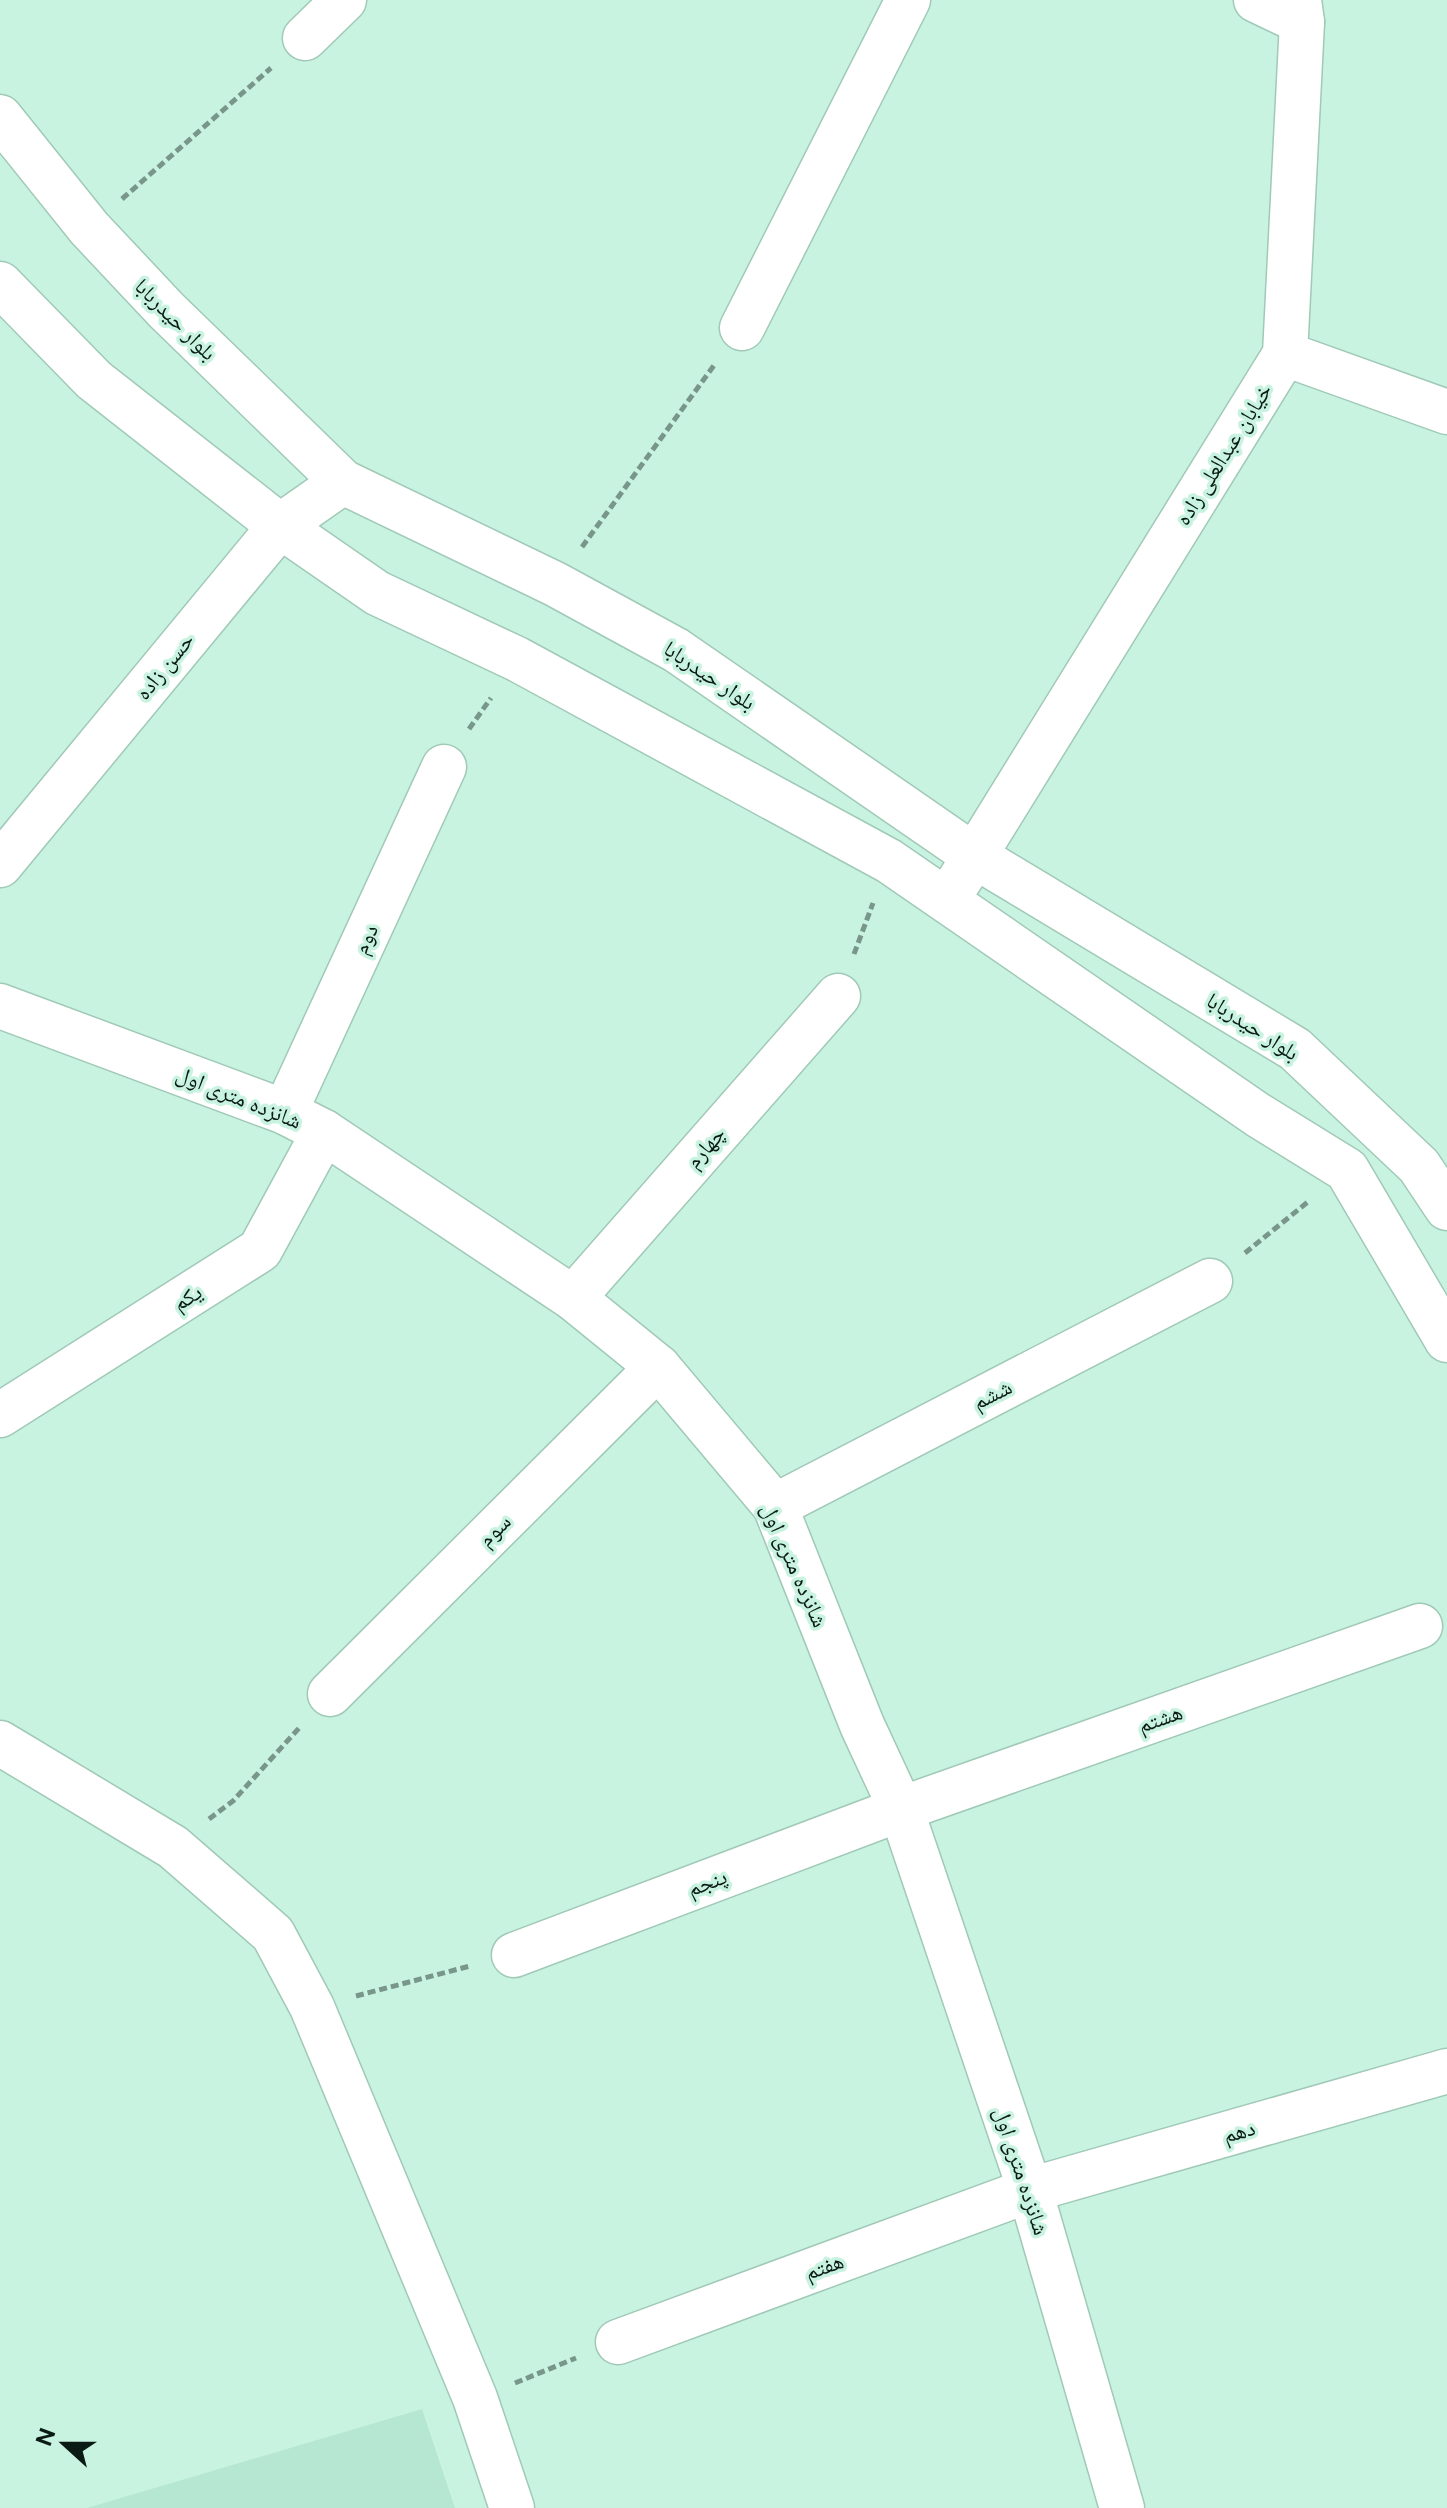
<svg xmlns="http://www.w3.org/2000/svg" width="1447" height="2508" font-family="'Public Sans','Noto Naskh Arabic',sans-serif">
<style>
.built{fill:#b5e7d2}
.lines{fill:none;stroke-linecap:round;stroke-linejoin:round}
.minor-casing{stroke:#a0c9b7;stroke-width:47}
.path{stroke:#78978a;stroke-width:5;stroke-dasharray:8 4;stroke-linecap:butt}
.minor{stroke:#fff;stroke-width:44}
.labels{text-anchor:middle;stroke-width:7;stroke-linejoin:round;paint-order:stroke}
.street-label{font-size:22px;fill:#0a1a14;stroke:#c9f3e1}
</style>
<rect width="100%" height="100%" fill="#c9f3e1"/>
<!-- built -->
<path class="built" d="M422,2409L455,2508H87Z"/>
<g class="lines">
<!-- minor casing -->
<g class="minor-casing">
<g id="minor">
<path d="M1256,0L1302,22"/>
<path d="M305,38L344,0"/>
<path d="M0,117L89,228L166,310L343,482L555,584L676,650L973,855L1295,1049L1419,1166L1447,1208"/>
<path d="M0,284L94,380L280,526L377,593L517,659L889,861L1258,1115L1347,1170L1447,1340"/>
<path d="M742,328L908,0"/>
<path d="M1285,354L1447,412"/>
<path d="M0,865L280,526L343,482"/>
<path d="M959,881L1285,354L1302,22L1299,0"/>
<path d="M0,1006L285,1112L324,1132L573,1298L658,1367L775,1506L862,1725L901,1809L1030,2190L1122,2508"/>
<path d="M285,1112L444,767"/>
<path d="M573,1298L838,996"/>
<path d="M0,1415L260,1250L324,1132"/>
<path d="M775,1506L1210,1281"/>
<path d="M330,1694L658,1367"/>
<path d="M0,1743L173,1847L273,1934L312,2007L475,2398L512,2508"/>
<path d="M514,1955L901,1809L1420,1626"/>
<path d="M618,2342L1030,2190L1447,2071"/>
</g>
</g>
<!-- path -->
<g class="path">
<path d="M122,199L271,68"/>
<path d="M582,547L715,364"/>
<path d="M469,729L491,698"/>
<path d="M854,954L873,903"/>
<path d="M1245,1253L1309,1201"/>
<path d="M209,1819L233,1801L300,1727"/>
<path d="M356,1996L470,1966"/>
<path d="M515,2383L576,2358"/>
</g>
<!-- minor -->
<use href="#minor" class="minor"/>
</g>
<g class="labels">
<!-- street labels -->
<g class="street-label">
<text transform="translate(176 319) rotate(45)" y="8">بلوار حیدربابا</text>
<text transform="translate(1223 454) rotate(-58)" y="8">خیابان عبدالعلی زاده</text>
<text transform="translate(164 666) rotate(-51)" y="8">حسن زاده</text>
<text transform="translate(710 675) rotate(34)" y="8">بلوار حیدربابا</text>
<text transform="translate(365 939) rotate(-65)" y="8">دوم</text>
<text transform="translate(1253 1026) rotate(33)" y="8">بلوار حیدربابا</text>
<text transform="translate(239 1097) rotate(22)" y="8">شانزده متری اول</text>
<text transform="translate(705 1147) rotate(-49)" y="8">چهارم</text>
<text transform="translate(187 1297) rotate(-32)" y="8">یکم</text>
<text transform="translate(992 1394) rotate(-27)" y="8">ششم</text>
<text transform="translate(494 1530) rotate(-45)" y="8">سوم</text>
<text transform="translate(795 1565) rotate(66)" y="8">شانزده متری اول</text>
<text transform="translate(1160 1718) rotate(-19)" y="8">هشتم</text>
<text transform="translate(707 1882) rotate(-21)" y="8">پنجم</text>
<text transform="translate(1239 2131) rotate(-16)" y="8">دهم</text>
<text transform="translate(1022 2171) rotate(72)" y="8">شانزده متری اول</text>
<text transform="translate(824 2266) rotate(-20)" y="8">هفتم</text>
</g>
</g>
<!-- north arrow -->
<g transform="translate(64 2444) rotate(291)" stroke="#c9f3e1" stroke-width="6" paint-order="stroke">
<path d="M0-6L14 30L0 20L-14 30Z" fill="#0a1a14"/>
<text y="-12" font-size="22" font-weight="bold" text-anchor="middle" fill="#0a1a14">N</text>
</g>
</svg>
